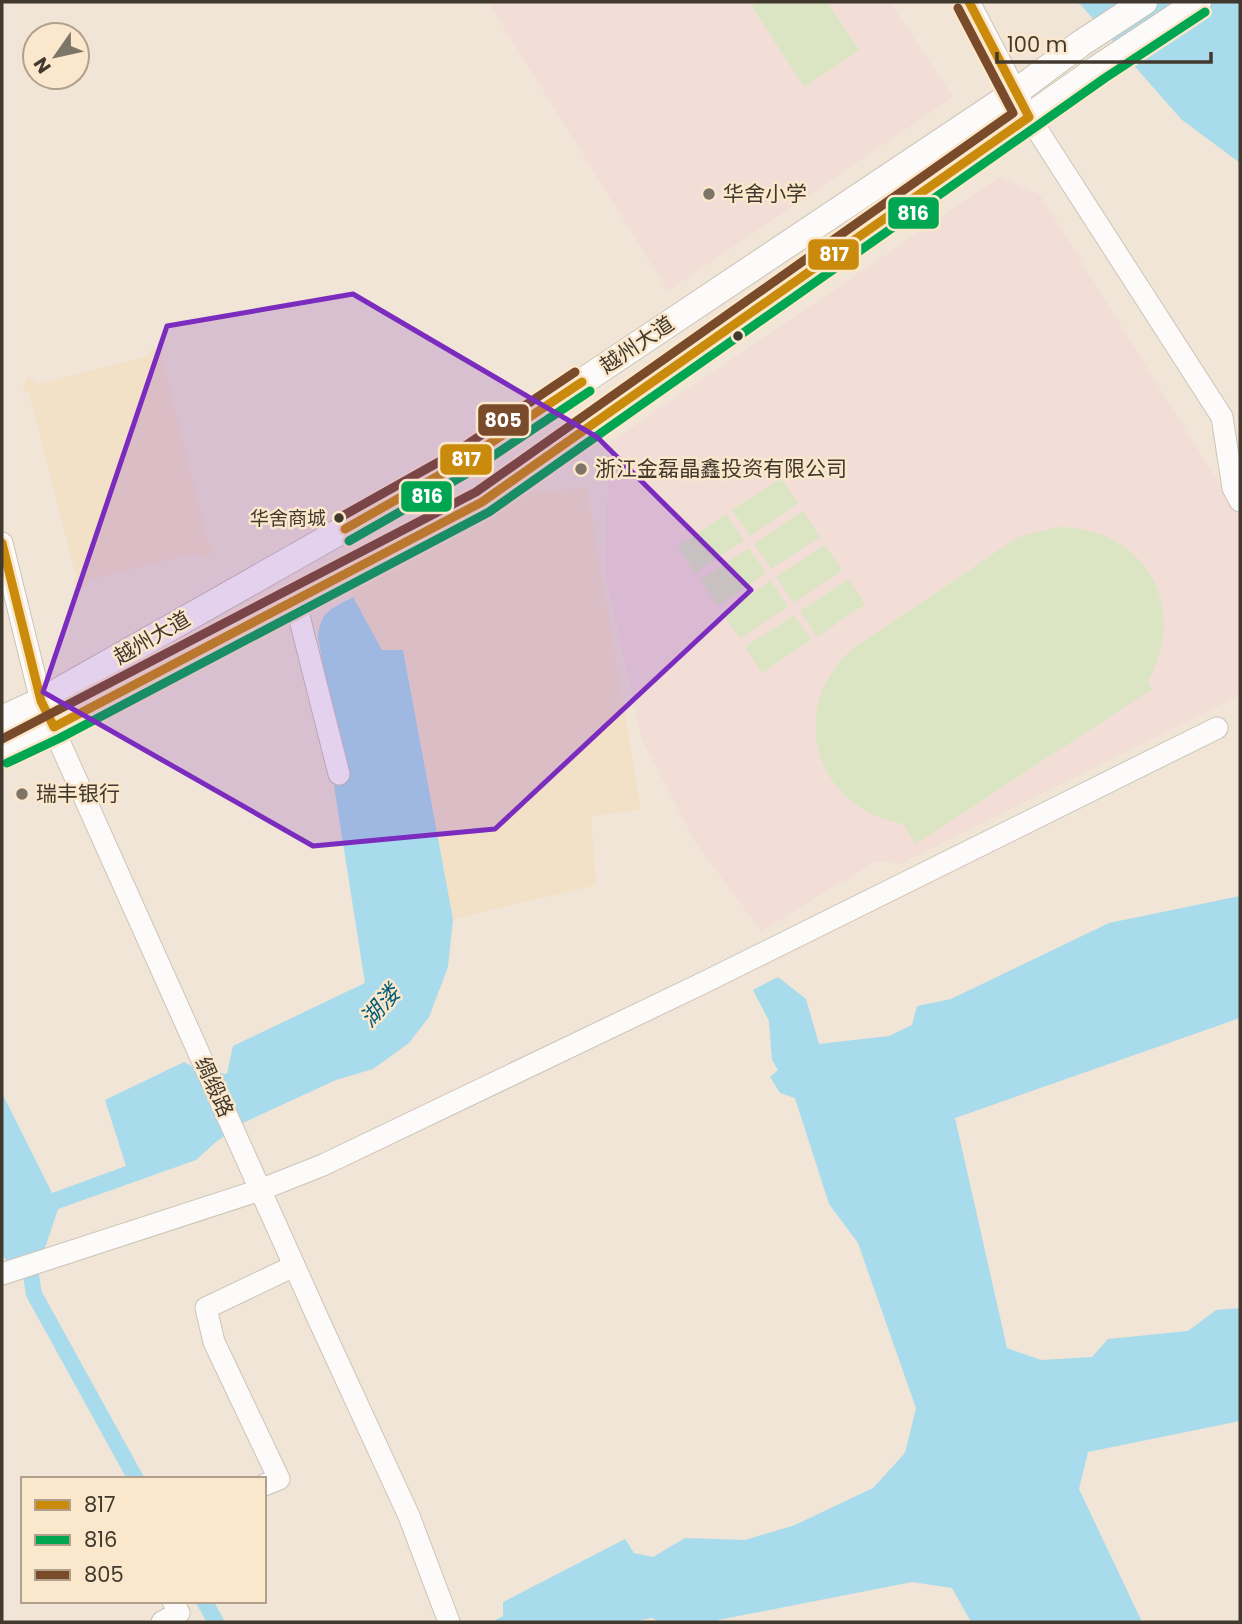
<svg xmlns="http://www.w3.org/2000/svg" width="1242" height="1624" font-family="Poppins,'Noto Sans SC',sans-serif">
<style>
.built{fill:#f3e1c7}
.education{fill:#f2ded7}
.green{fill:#dce5c3}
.water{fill:#a8dbec}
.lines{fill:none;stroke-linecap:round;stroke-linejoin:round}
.canal{stroke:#a8dbec;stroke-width:16}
.minor-casing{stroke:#ccc4b8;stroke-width:23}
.major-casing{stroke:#ccc4b8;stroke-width:28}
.minor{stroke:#fdfbf9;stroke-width:21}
.major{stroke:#fdfbf9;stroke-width:26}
.bus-1-casing{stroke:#fbe7cb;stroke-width:14}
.bus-2-casing{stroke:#fbe7cb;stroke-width:14}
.bus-3-casing{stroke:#fbe7cb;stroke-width:14}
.bus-1{stroke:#ca8b0c;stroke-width:9}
.bus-2{stroke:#00a651;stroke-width:9}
.bus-3{stroke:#7a4b2a;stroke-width:9}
.marked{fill:#7b2cbf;fill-opacity:0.2;stroke:#7b2cbf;stroke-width:5;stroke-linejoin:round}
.poi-dot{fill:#7e7569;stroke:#fbe7cb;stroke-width:2.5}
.bus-dot{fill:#41392e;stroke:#fbe7cb;stroke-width:2.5}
.labels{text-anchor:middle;stroke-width:5;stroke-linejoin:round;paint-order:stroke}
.bus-label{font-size:19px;fill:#41392e;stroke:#fbe7cb;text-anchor:end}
.poi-label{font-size:21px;fill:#41392e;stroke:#fbe7cb;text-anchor:start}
.street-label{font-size:21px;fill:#41392e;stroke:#fbe7cb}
.water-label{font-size:23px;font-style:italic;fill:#025d77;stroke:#fbe7cb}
.line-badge{stroke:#fbe7cb;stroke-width:2.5}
.badge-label{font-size:19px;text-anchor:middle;font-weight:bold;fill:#fff}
</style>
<rect width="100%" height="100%" fill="#f0e5d6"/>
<!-- built -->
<g class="built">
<path d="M153,346L164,352L162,358L208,542L215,548L207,559L198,553L89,580L83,589L73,584L76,576L29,393L22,387L28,377L40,384L148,356Z"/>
<path d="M587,488L641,810L591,816L596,885L453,919L404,651L382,650L353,597L352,586L515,493Z"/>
</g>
<!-- education -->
<g class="education">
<path d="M488,2H890L953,97L668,291Z"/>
<path d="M1000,177L1040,195L1240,518V695L900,864L876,861L761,931L694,840L641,737L605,571L609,443Z"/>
</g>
<!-- green -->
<g class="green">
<path d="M760,2H827L859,50L804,87L752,7Z"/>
<path d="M781,478L798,503L750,536L732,510Z"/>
<path d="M803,511L820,537L771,569L754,544Z"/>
<path d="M726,514L744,540L695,573L678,547Z"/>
<path d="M1058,527C1144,527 1190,606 1148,681L1152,689L916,844L903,824C815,809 785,709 852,649L1018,537Z"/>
<path d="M825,545L842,570L794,603L776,577Z"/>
<path d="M749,548L766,573L718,606L700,580Z"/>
<path d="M848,579L865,604L817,637L800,611Z"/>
<path d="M771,581L788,606L740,639L722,613Z"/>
<path d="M794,615L811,640L762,673L745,647Z"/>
</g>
<!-- water -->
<g class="water">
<path d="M1071,2H1240V163L1181,119L1080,4Z"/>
<path d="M353,597L382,650H403L453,919L448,967L429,1017L409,1043L373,1069L336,1080L245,1122L217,1141L196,1160L58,1209L42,1257L13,1267L2,1255V1093L52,1193L126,1166L105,1100L184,1062L198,1070L227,1074L233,1046L365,983L334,786L346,782L318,638C320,611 331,609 353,597Z"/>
<path d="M1240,896V1018L955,1118L1007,1348L1041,1360L1092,1357L1108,1339L1188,1331L1216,1310L1240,1308V1421L1088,1452L1079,1489L1142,1622H971L952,1588L912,1582L718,1620V1622H660L652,1618L631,1622H492L503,1616V1602L625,1539L634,1553L653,1557L685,1538L745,1540L795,1525L873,1488L905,1453L916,1408L858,1243L829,1204L795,1098L780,1093L770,1077L778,1070L772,1060L769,1021L753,990L778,977L806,999L819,1044L889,1036L912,1025L917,1006L951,999L1109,923Z"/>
</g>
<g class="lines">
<!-- canal -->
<g class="canal">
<path d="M28,1256L34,1294L136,1479"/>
<path d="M204,1601L216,1622"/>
</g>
<!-- minor casing -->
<g class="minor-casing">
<g id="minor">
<path d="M969,2L1029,117L1222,417L1233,488L1240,501"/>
<path d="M2,543L41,701L320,1323L409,1516L449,1622"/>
<path d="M295,600L339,774"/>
<path d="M2,1274L260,1190L323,1165L705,982L1217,728"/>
<path d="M264,1485L279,1479L214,1342L206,1308L294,1266"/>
<path d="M162,1622L179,1613L173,1601"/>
</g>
</g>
<!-- major casing -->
<g class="major-casing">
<g id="major">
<path d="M2,719L41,701L459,464L1017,91L1080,44L1144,2"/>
<path d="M2,752L54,727L482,502L1098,68L1198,2"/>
</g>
</g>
<!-- minor -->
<use href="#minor" class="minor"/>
<!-- major -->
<use href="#major" class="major"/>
<!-- bus-1 casing -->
<g class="bus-1-casing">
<g id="bus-1">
<path d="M345,529L459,464L582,382"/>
<path d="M2,543L41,701L54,727L482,502L1029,117L969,2"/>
</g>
</g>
<!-- bus-2 casing -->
<g class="bus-2-casing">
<g id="bus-2">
<path d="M349,541L466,474L590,391"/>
<path d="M7,763L60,738L489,512L1105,78L1205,12"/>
</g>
</g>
<!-- bus-3 casing -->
<g class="bus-3-casing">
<g id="bus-3">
<path d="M339,518L453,454L575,372"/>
<path d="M2,739L476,492L1013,113L958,8"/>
</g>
</g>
<!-- bus-1 -->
<use href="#bus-1" class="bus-1"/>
<!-- bus-2 -->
<use href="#bus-2" class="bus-2"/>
<!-- bus-3 -->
<use href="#bus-3" class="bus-3"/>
</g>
<!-- marked area -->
<path class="marked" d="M353,294L597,437L751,590L495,829L313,846L43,692L167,326Z"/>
<!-- markers -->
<g class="poi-dot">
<circle cx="709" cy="194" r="7"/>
<circle cx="581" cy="469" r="7"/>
<circle cx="22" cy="794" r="7"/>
</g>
<g class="bus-dot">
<circle cx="738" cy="336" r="6"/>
<circle cx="339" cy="518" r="6"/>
</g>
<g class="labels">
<!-- bus labels -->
<g class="bus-label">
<text x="326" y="525">华舍商城</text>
</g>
<!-- poi labels -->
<g class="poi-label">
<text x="723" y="201">华舍小学</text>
<text x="595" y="476">浙江金磊晶鑫投资有限公司</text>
<text x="36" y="801">瑞丰银行</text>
</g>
<!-- street labels -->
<g class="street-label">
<text transform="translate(637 345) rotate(-34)" y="7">越州大道</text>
<text transform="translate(152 638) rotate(-30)" y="7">越州大道</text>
<text transform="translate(214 1087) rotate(66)" y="7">绸缎路</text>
</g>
<!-- water labels -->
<g class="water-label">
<text transform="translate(380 1006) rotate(-48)" y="8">湖溇</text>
</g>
</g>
<g class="line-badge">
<rect x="887" y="196" width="53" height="34" rx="7" fill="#00a651"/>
<rect x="807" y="238" width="53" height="33" rx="7" fill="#ca8b0c"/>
<rect x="477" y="403" width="53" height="34" rx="7" fill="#7a4b2a"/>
<rect x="439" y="443" width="54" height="33" rx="7" fill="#ca8b0c"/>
<rect x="400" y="480" width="53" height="33" rx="7" fill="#00a651"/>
</g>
<g class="badge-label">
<text x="913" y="220">816</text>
<text x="834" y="261">817</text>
<text x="503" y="427">805</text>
<text x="466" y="466">817</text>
<text x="427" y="503">816</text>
</g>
<!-- border -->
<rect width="1242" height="1624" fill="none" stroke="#41392e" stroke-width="7"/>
<!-- legend -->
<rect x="21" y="1477" width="245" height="126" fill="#fbe7cb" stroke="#b1a18c" stroke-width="2"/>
<rect x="35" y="1500" width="35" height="10" fill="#ca8b0c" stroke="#b1a18c" stroke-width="2"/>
<text x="84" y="1512" font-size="21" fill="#41392e">817</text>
<rect x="35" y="1535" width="35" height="10" fill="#00a651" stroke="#b1a18c" stroke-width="2"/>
<text x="84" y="1547" font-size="21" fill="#41392e">816</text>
<rect x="35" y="1570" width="35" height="10" fill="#7a4b2a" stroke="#b1a18c" stroke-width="2"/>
<text x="84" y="1582" font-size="21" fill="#41392e">805</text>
<!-- north arrow -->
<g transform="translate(56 56) rotate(236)"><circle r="33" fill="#fbe7cb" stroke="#b1a18c" stroke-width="2"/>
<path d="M0-5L12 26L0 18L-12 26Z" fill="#7e7569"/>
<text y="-10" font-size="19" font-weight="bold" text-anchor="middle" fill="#41392e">N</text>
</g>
<!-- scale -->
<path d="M997 52v10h214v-10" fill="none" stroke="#41392e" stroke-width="3.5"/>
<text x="1007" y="52" font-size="21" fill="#41392e" stroke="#fbe7cb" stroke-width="5" paint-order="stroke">100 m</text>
</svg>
